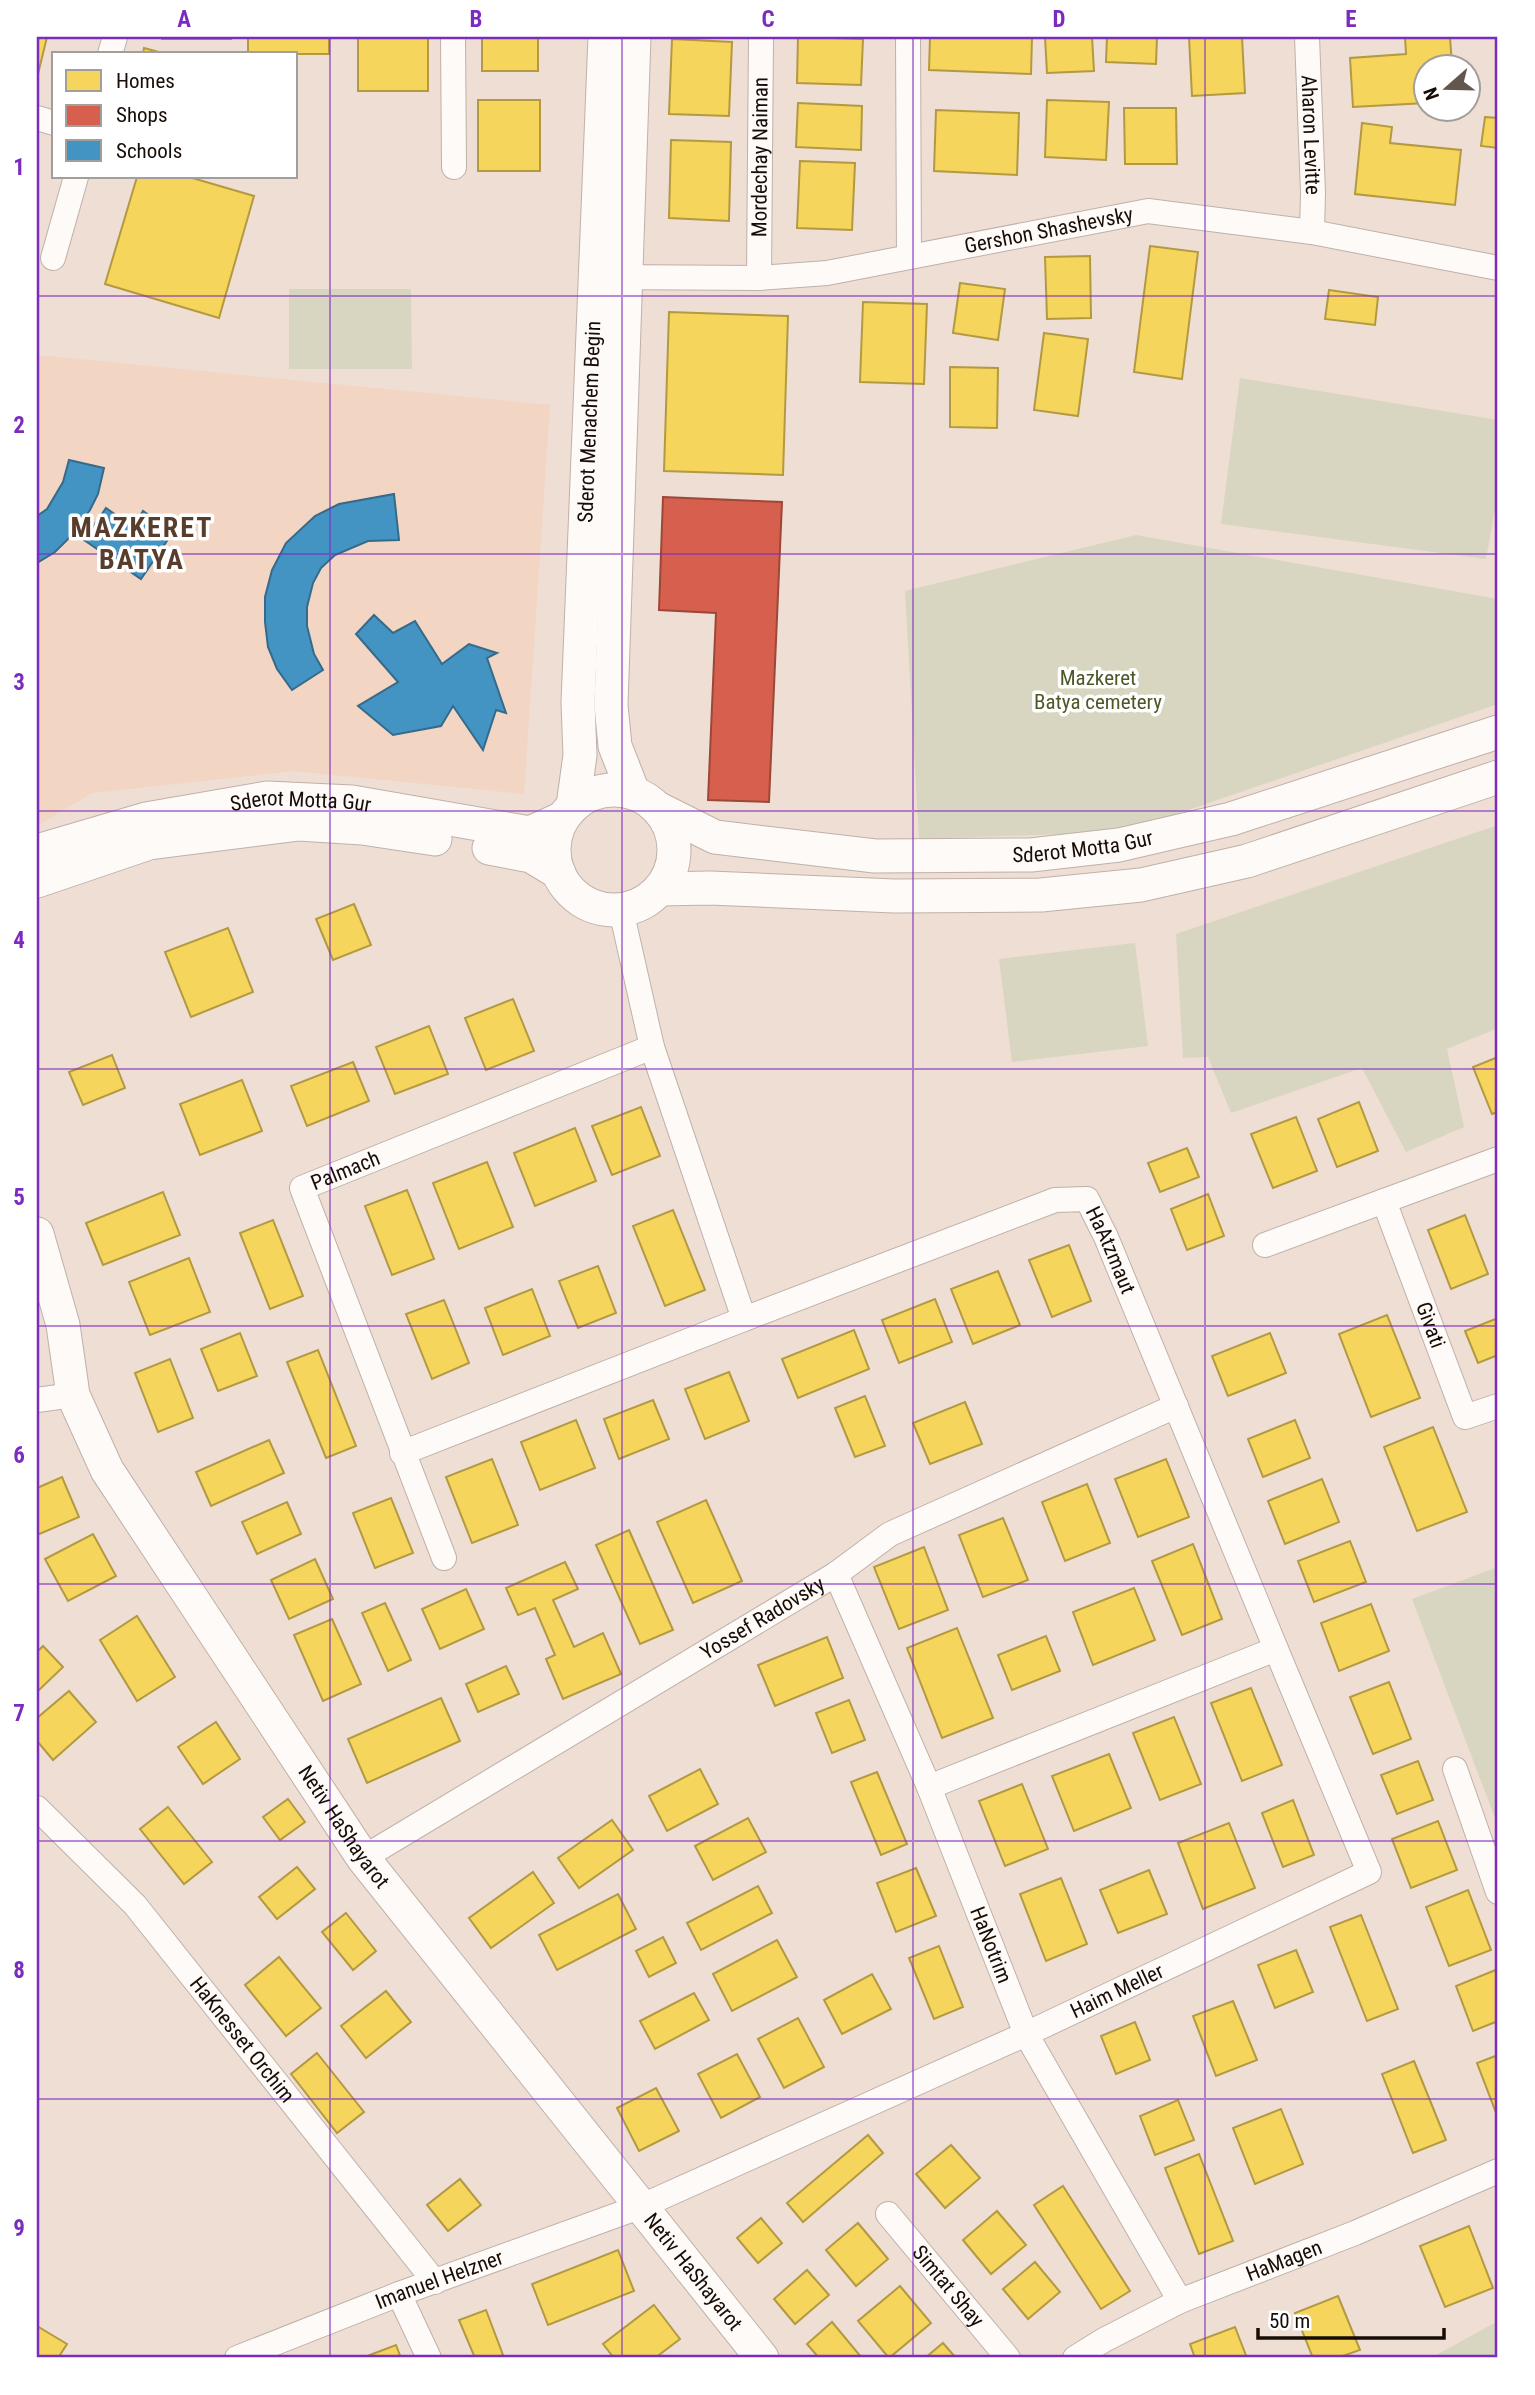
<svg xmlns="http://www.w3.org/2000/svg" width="1535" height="2395" font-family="'Roboto Condensed',sans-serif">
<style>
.built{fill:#f2d5c2}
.green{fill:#d8d6c0}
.homes{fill:#f6d55c;stroke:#b39942;stroke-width:2}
.shops{fill:#d6604d;stroke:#9d4738;stroke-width:2}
.schools{fill:#4393c3;stroke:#366a8a;stroke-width:2}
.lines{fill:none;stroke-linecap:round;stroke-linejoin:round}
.street-casing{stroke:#bfb1a9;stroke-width:26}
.secondary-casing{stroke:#bfb1a9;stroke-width:35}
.street{stroke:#fdfaf8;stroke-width:24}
.secondary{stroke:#fdfaf8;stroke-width:33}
.grid{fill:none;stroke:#7b2cbf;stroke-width:2;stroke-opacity:0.55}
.labels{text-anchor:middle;stroke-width:7;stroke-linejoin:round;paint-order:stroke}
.street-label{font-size:21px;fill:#170c06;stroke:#fff}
.park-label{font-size:21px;fill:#4d5827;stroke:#fff}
.district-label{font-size:28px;font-weight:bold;letter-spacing:2px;fill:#583d2c;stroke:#fff}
.neatline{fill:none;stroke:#7b2cbf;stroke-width:2.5}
.grid-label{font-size:23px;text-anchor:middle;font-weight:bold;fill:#7b2cbf}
</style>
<rect width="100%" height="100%" fill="#efded3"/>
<!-- built -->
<path class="built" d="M37,355L550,405L524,794L294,771L92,793L37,826Z"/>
<!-- green -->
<g class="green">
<path d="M289,289H411L412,369H289Z"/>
<path d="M1240,378L1498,420V493L1486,559L1221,524Z"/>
<path d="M1136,535L1498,599V704L1124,832L919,839L905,591Z"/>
<path d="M1498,825V1028L1447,1049L1464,1127L1406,1152L1362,1068L1231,1113L1208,1057L1183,1058L1176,934Z"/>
<path d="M1135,943L1148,1046L1012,1062L999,959Z"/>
<path d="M1498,1567V1826L1412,1599Z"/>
<path d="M1498,2321V2358H1431Z"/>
</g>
<!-- homes -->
<g class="homes">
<path d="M37,37H47L37,78Z"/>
<rect x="162" y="37" width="69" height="2"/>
<rect x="248" y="37" width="81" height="17"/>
<rect x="358" y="37" width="70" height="54"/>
<rect x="482" y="37" width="56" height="34"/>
<path d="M798,37L863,39L861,85L797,83Z"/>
<path d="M930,37H1032L1031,74L929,70Z"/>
<path d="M1045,37H1092L1094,71L1047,73Z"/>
<path d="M1107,37H1157L1156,64L1106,62Z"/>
<path d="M1189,37H1242L1245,93L1192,96Z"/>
<path d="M1405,37H1450L1452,66H1426V103L1353,107L1350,58L1406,54Z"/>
<path d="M672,39L732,42L729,116L669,114Z"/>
<path d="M144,48L166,54H143Z"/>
<rect x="478" y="100" width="62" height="71"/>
<path d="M1047,100L1109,102L1106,160L1045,157Z"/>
<path d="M798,103L862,106L861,150L796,147Z"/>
<path d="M1124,108H1176L1177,164H1125Z"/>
<path d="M936,110L1019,113L1017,175L934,171Z"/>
<path d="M1485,117L1498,118V148L1481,146Z"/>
<path d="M1362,123L1392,127L1390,143L1461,150L1455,205L1355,194Z"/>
<path d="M671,140L731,142L729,221L669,218Z"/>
<path d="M800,161L855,163L852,230L797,228Z"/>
<path d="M137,177H189L254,196L219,318L105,284Z"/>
<path d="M1150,246L1198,252L1182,379L1134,372Z"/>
<path d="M1090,256L1091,318L1047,319L1045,257Z"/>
<path d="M960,283L1005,289L998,340L953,333Z"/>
<path d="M1329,290L1378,297L1375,325L1325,319Z"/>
<path d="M863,302L927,304L924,384L860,382Z"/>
<path d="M669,312L788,316L783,475L664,471Z"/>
<path d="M1044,333L1088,339L1078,416L1034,410Z"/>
<path d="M950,367L998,368L997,428L950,427Z"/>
<path d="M354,904L371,945L333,960L316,919Z"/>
<path d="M228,928L253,992L191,1017L165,952Z"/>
<path d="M513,999L534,1051L486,1070L465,1018Z"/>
<path d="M429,1026L448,1074L395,1094L376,1047Z"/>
<path d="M112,1055L125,1088L83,1105L69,1072Z"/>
<path d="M1498,1057V1112L1492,1114L1473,1067Z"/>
<path d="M353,1062L369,1101L307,1126L291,1086Z"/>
<path d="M242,1080L262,1131L200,1155L180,1104Z"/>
<path d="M1359,1102L1378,1151L1337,1167L1318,1119Z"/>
<path d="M641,1107L660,1156L612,1175L592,1126Z"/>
<path d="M1296,1117L1317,1171L1273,1188L1251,1134Z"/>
<path d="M575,1128L596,1181L535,1206L514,1153Z"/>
<path d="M1187,1148L1199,1177L1160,1192L1148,1163Z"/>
<path d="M487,1162L513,1227L459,1249L433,1183Z"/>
<path d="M407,1190L434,1259L392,1275L365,1206Z"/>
<path d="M163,1192L180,1235L103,1265L86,1223Z"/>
<path d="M1208,1194L1224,1236L1187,1250L1171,1209Z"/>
<path d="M673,1210L705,1290L665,1306L633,1226Z"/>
<path d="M1465,1215L1488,1274L1451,1289L1428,1230Z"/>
<path d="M273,1220L303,1296L270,1309L240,1233Z"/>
<path d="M1069,1245L1091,1301L1052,1317L1029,1260Z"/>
<path d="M189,1258L210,1312L150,1335L129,1282Z"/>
<path d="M598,1266L616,1313L578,1328L559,1281Z"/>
<path d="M998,1271L1020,1325L973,1344L951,1289Z"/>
<path d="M532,1289L550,1336L503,1355L485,1308Z"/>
<path d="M935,1299L952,1342L899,1363L882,1320Z"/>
<path d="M444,1300L469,1363L432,1379L406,1314Z"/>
<path d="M1387,1315L1420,1398L1371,1417L1339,1334Z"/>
<path d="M1498,1318V1355L1478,1363L1465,1331Z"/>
<path d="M854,1330L869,1369L798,1398L782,1359Z"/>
<path d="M240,1333L257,1376L218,1391L201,1349Z"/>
<path d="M1270,1333L1286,1373L1228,1396L1212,1356Z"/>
<path d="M318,1350L356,1446L326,1458L287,1362Z"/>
<path d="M170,1359L193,1418L158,1432L135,1373Z"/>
<path d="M729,1372L749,1421L705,1439L685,1389Z"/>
<path d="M865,1396L885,1446L855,1457L835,1408Z"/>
<path d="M653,1400L669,1439L619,1459L604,1419Z"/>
<path d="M965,1402L982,1444L930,1464L913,1423Z"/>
<path d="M576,1420L595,1468L540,1490L521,1442Z"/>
<path d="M1295,1420L1310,1458L1263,1477L1248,1439Z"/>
<path d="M1433,1427L1467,1512L1417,1531L1384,1447Z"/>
<path d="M269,1440L284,1473L211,1506L196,1472Z"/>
<path d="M492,1459L518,1525L472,1543L446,1477Z"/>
<path d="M1166,1459L1189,1517L1138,1537L1115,1479Z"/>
<path d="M62,1477L79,1517L37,1535V1488Z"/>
<path d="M1322,1479L1339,1522L1285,1544L1268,1501Z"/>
<path d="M1087,1484L1110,1543L1065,1561L1042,1502Z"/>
<path d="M391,1498L413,1553L375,1568L353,1513Z"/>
<path d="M706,1500L742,1581L693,1603L657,1522Z"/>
<path d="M287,1502L301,1534L257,1554L242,1522Z"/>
<path d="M1003,1518L1028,1580L983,1597L959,1535Z"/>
<path d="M629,1530L673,1630L640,1644L596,1545Z"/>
<path d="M93,1534L116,1576L68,1601L45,1559Z"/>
<path d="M1350,1541L1366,1582L1314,1602L1298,1561Z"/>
<path d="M1193,1544L1222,1619L1182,1635L1152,1561Z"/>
<path d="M924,1547L948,1610L899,1629L874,1567Z"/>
<path d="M315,1559L333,1599L289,1619L271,1580Z"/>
<path d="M565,1562L578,1589L553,1600L574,1647L603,1633L621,1674L563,1699L546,1659L555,1655L535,1608L518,1615L506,1588Z"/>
<path d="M1134,1588L1155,1640L1093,1665L1073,1612Z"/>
<path d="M466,1589L484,1629L440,1649L422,1609Z"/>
<path d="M385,1603L411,1660L388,1671L362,1613Z"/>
<path d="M1371,1604L1389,1651L1339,1671L1321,1623Z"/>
<path d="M137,1616L175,1677L137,1701L100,1640Z"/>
<path d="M332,1619L361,1684L323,1701L294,1635Z"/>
<path d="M957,1628L993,1718L942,1738L907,1648Z"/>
<path d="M1046,1636L1060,1671L1012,1690L998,1655Z"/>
<path d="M827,1637L843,1678L775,1706L758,1665Z"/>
<path d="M43,1646L63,1667L37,1692V1652Z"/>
<path d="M506,1666L519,1694L478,1712L466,1684Z"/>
<path d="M1389,1682L1411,1739L1373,1754L1350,1697Z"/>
<path d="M1251,1688L1282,1765L1242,1781L1211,1703Z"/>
<path d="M69,1691L96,1722L53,1760L37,1741V1718Z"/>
<path d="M441,1698L460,1741L367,1783L348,1739Z"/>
<path d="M849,1700L865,1740L832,1753L816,1713Z"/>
<path d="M1174,1717L1201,1784L1160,1800L1133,1733Z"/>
<path d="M216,1722L240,1759L203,1784L178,1747Z"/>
<path d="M1109,1754L1131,1808L1074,1831L1052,1776Z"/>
<path d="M1418,1761L1433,1800L1397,1814L1381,1775Z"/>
<path d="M700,1769L718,1804L667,1831L649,1796Z"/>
<path d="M877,1772L907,1844L881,1855L851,1782Z"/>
<path d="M1022,1784L1048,1849L1005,1866L979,1801Z"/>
<path d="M288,1799L305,1822L280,1840L263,1817Z"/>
<path d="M1293,1800L1314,1855L1283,1867L1262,1813Z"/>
<path d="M168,1807L212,1862L184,1884L140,1829Z"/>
<path d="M748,1818L766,1852L713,1880L695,1846Z"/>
<path d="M612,1820L633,1850L579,1888L558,1858Z"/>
<path d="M1438,1821L1457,1870L1411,1888L1392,1839Z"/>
<path d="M1229,1823L1255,1888L1203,1909L1178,1843Z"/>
<path d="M297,1867L315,1889L277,1919L259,1897Z"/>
<path d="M916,1868L936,1916L896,1932L877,1883Z"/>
<path d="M1149,1870L1167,1914L1118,1933L1100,1890Z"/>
<path d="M533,1872L554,1903L491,1948L469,1918Z"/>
<path d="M1061,1878L1087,1944L1046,1961L1020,1894Z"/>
<path d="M758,1886L772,1913L701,1950L687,1923Z"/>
<path d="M1468,1890L1491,1950L1449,1966L1426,1907Z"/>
<path d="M618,1894L636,1929L557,1970L539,1935Z"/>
<path d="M346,1913L376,1951L353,1970L322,1932Z"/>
<path d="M1361,1915L1398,2009L1367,2021L1330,1927Z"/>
<path d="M663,1937L676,1963L649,1977L636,1951Z"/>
<path d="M777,1940L797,1977L732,2011L713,1974Z"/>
<path d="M939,1946L963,2007L934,2019L909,1958Z"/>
<path d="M1296,1950L1313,1992L1275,2008L1258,1965Z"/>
<path d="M279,1957L321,2008L286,2036L245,1985Z"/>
<path d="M1498,1969V2021L1473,2031L1456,1986Z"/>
<path d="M872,1974L891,2009L842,2034L824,2000Z"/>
<path d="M386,1991L411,2022L366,2058L341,2026Z"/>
<path d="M694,1993L709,2020L655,2049L640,2021Z"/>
<path d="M1233,2001L1257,2060L1216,2076L1193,2016Z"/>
<path d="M798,2018L824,2067L784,2088L758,2039Z"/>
<path d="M1135,2022L1150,2060L1116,2074L1101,2036Z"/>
<path d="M317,2053L364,2112L337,2133L291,2074Z"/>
<path d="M737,2054L760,2097L721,2118L698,2074Z"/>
<path d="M1498,2055V2118L1477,2063Z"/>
<path d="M1414,2061L1446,2140L1413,2153L1382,2074Z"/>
<path d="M656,2088L679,2131L639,2151L617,2108Z"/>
<path d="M1178,2100L1194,2140L1155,2155L1140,2116Z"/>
<path d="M1281,2109L1303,2164L1255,2184L1233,2128Z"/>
<path d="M868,2135L883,2153L803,2222L787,2203Z"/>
<path d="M951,2145L980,2178L945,2208L916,2174Z"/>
<path d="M1199,2154L1233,2241L1199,2254L1165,2168Z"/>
<path d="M460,2179L481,2205L448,2231L427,2205Z"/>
<path d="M1063,2186L1130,2291L1101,2309L1034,2205Z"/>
<path d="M997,2211L1026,2245L991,2274L963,2240Z"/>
<path d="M761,2218L782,2243L758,2263L737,2238Z"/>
<path d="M858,2223L888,2259L856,2286L826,2250Z"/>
<path d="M1469,2226L1493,2288L1445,2307L1420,2246Z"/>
<path d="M618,2250L634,2291L548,2325L532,2284Z"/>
<path d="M1035,2262L1060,2292L1028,2319L1003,2289Z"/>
<path d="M807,2270L829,2295L795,2324L774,2299Z"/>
<path d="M900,2286L931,2323L889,2358L858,2321Z"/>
<path d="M1338,2296L1360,2350L1337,2358H1313L1295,2313Z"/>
<path d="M654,2305L680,2339L655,2358H614L603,2344Z"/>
<path d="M486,2310L503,2355L494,2358H475L459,2320Z"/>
<path d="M832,2322L862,2358H819L807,2344Z"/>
<path d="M37,2326L67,2344L58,2358H37Z"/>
<path d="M1235,2327L1247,2358H1195L1190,2344Z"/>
<path d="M943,2343L956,2358H925Z"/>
<path d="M396,2345L401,2358H362Z"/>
</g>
<!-- shops -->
<path class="shops" d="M663,497L782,502L769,802L708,800L716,613L659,610Z"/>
<!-- schools -->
<g class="schools">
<path d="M69,460L104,468L98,494L90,510L67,540L55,552L37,563V516L47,509L63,482Z"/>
<path d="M394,494L399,540L368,541L335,555L321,568L313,583L307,607V626L314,654L323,670L292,690L277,669L268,647L265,622V597L272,570L286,543L315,516L339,504Z"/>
<path d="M106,508L133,527L143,511L173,532L141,579L84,540Z"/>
<path d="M374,615L393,633L415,621L442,664L469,644L497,653L487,658L506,713L496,710L483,750L453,706L441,726L393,735L358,706L398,682L356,634Z"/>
</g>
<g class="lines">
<!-- street casing -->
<g class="street-casing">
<g id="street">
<path d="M453,37L454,167"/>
<path d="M908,37L909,257"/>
<path id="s1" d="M1307,37L1313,193L1312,232"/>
<path d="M110,54L115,37"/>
<path d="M37,118L54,123"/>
<path d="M53,258L76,177"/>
<path id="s2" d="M610,277L759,278L827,273L1148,211L1312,232L1498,268"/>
<path id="s3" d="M759,278L761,37"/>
<path id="s4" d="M621,910L652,1047L744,1319L1055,1200L1087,1199L1106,1237L1276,1649L929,1787"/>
<path id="s5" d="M1498,1159L1384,1201L1465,1417L1498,1406"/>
<path d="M1265,1245L1384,1201"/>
<path d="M37,1400L73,1395"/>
<path d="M402,1453L744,1319"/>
<path id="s6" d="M444,1558L302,1188L652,1047"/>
<path id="s7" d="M836,1574L929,1787L1026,2034L1180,2301"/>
<path d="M1455,1769L1498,1892"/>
<path id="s8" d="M37,1808L135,1905L435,2282"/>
<path id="s9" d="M363,1858L836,1574L890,1534L1176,1406"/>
<path id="s10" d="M888,2214L1008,2358"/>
<path d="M399,2294L429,2358"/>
<path id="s11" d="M237,2358L399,2294L642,2206L1026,2034L1369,1872L1276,1649"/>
<path id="s12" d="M1075,2358L1104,2340L1180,2301L1355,2233L1498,2171"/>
</g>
</g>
<!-- secondary casing -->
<g class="secondary-casing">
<g id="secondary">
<circle cx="614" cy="850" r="60"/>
<path d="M633,792L615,746L611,705L634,37"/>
<path id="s13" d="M573,806L580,755L578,703L605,37"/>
<path id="s14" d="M659,809L715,837L875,856L1031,855L1119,845L1231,819L1498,732"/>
<path d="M489,848L531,856L559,873"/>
<path id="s15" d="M37,851L146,819L267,798L352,802L530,833L563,818"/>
<path d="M37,881L149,843L299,824L362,828L435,839"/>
<path d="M661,889L710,888L894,896L1041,895L1141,885L1247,861L1498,777"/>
<path id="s16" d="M37,1234L63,1325L73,1395L107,1470L363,1858L762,2358"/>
</g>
</g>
<!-- street -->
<use href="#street" class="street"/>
<!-- secondary -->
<use href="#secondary" class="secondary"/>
</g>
<!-- grid -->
<path class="grid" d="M330,37V2358M622,37V2358M913,37V2358M1205,37V2358M37,296H1498M37,554H1498M37,811H1498M37,1069H1498M37,1326H1498M37,1584H1498M37,1841H1498M37,2099H1498"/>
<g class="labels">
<!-- street labels -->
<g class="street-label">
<text dy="7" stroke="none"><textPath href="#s1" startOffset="98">Aharon Levitte</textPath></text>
<text dy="7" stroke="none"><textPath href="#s3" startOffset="121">Mordechay Naiman</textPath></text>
<text dy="7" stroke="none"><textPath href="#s2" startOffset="443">Gershon Shashevsky</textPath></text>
<text dy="7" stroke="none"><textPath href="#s13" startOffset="385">Sderot Menachem Begin</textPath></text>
<text dy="7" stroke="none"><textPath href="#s15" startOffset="270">Sderot Motta Gur</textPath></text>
<text dy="7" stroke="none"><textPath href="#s14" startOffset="432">Sderot Motta Gur</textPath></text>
<text dy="7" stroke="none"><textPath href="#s6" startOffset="443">Palmach</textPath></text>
<text dy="7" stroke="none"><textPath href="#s4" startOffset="849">HaAtzmaut</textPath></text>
<text dy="7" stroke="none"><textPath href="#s5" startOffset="254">Givati</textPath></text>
<text dy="7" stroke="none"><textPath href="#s9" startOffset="466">Yossef Radovsky</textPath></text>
<text dy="7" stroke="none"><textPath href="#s16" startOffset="676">Netiv HaShayarot</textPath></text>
<text dy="7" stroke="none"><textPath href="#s7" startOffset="402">HaNotrim</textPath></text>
<text dy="7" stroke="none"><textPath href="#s11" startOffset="954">Haim Meller</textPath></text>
<text dy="7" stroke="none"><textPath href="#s8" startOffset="310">HaKnesset Orchim</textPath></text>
<text dy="7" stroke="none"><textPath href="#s12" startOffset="231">HaMagen</textPath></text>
<text dy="7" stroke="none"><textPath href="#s16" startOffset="1242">Netiv HaShayarot</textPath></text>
<text dy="7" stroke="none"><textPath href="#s11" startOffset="217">Imanuel Helzner</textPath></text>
<text dy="7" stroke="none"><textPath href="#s10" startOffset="94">Simtat Shay</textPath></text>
</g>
<!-- park labels -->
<g class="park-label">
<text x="1098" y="685">Mazkeret<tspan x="1098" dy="24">Batya cemetery</tspan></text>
</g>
<!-- district labels -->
<g class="district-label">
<text x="142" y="537">MAZKERET<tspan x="142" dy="32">BATYA</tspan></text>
</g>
</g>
<!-- border -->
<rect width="1535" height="2395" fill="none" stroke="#ffffff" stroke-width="77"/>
<!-- legend -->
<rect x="52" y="52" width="245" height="126" fill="#ffffff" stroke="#a29e9b" stroke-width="2"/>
<rect x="66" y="70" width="35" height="21" fill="#f6d55c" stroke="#a29e9b" stroke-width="2"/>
<text x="116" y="88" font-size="21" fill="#170c06">Homes</text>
<rect x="66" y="105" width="35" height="21" fill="#d6604d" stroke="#a29e9b" stroke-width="2"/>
<text x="116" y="122" font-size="21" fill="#170c06">Shops</text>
<rect x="66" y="140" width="35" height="21" fill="#4393c3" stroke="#a29e9b" stroke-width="2"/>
<text x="116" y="158" font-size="21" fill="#170c06">Schools</text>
<!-- north arrow -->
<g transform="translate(1447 88) rotate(250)"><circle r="33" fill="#ffffff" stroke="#a29e9b" stroke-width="2"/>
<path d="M0-5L12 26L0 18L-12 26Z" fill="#63564e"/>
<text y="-10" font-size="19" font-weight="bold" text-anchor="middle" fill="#170c06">N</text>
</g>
<!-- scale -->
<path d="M1258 2328v10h186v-10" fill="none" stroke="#170c06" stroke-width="3.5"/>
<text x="1269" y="2328" font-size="21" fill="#170c06" stroke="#ffffff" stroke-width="5" paint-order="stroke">50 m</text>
<rect x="38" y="38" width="1458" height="2318" class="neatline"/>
<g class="grid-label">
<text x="184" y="27">A</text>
<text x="476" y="27">B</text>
<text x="768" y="27">C</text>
<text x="1059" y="27">D</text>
<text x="1351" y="27">E</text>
<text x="19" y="175">1</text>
<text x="19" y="433">2</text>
<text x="19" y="690">3</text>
<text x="19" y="948">4</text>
<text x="19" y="1205">5</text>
<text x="19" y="1463">6</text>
<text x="19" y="1721">7</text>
<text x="19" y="1978">8</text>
<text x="19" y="2236">9</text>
</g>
</svg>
